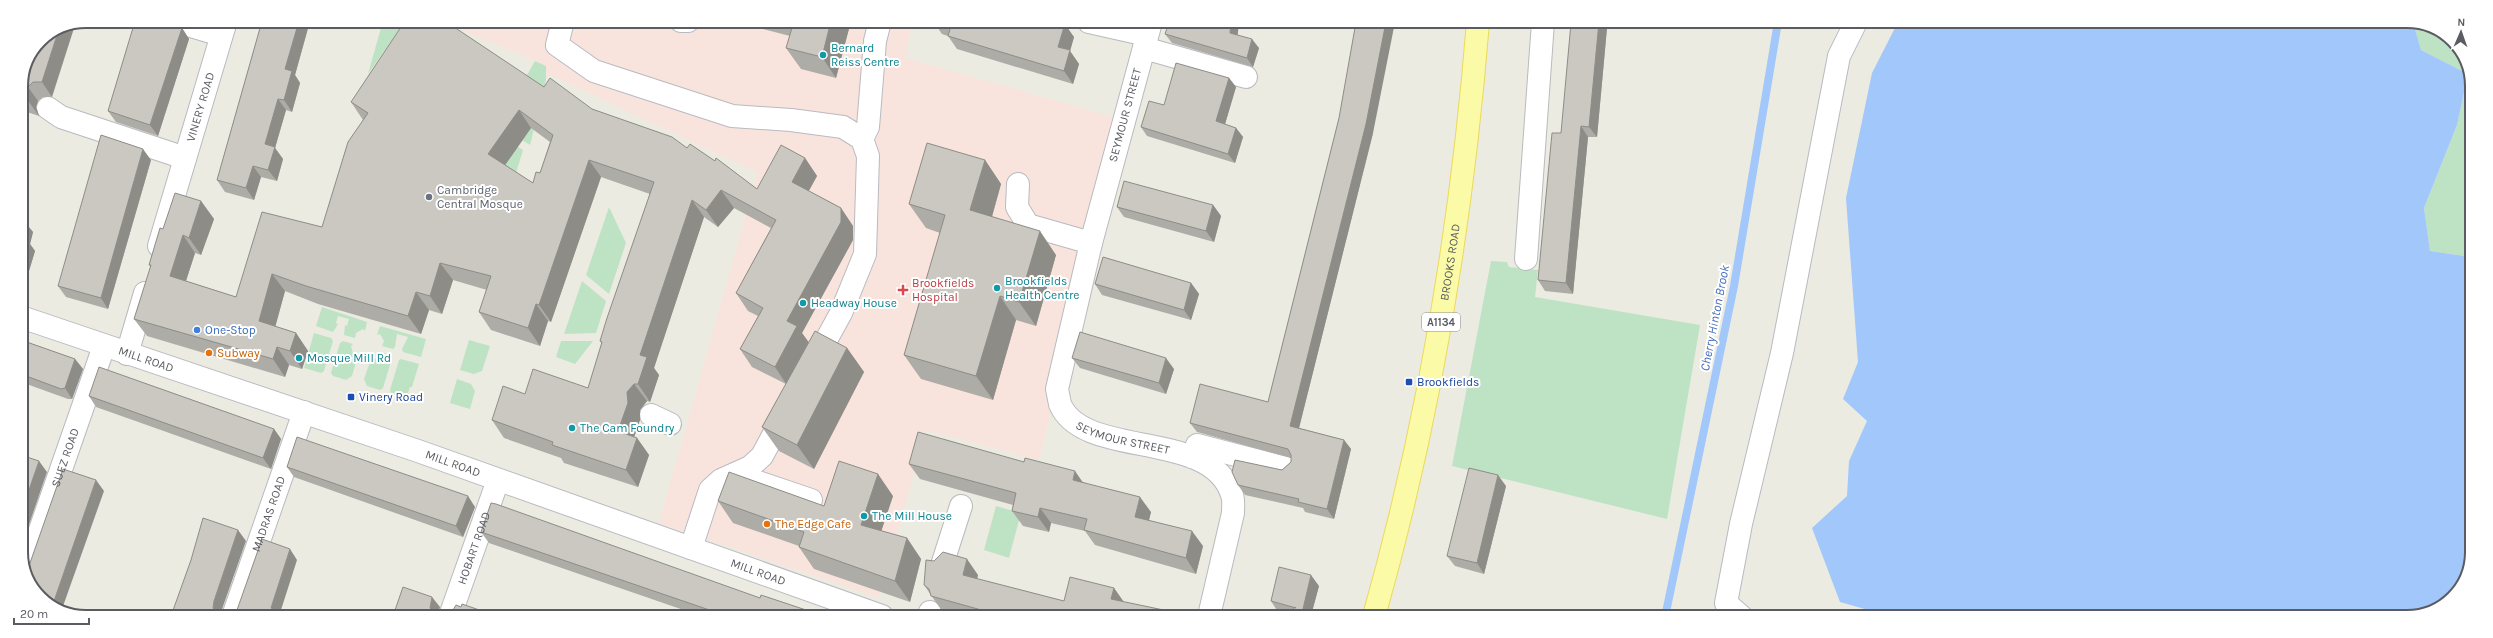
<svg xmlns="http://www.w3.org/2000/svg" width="2493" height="638" font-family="Karla,sans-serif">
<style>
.medical{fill:#f9e4dd}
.green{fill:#bee3c4}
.water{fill:#a2c7fb}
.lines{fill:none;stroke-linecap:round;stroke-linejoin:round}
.stream{stroke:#a2c7fb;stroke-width:8}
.minor-casing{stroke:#b9bac0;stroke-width:24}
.major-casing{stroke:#ebd95b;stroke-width:24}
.minor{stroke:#fff;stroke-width:22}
.major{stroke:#fbfba7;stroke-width:22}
.wall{fill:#aeaca6;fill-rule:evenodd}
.shaded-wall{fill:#8d8c87}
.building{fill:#cac8c1;stroke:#8d8c87;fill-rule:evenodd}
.culture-dot{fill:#0f9aa8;stroke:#fff;stroke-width:1.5}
.worship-dot{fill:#6b7280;stroke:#fff;stroke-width:1.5}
.health-dot{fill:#e0444e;stroke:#fff;stroke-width:1.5}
.shop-dot{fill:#3f7fe0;stroke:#fff;stroke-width:1.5}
.food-dot{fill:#e8710a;stroke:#fff;stroke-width:1.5}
.transit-dot{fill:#1a4fb4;stroke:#fff;stroke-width:1.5}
.labels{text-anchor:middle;stroke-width:4;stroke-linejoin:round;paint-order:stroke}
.shield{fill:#fff;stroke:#8c8d91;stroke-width:1}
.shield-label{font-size:11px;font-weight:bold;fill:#5a5c62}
.culture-label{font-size:12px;fill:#0d838f;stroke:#fff;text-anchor:start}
.street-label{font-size:12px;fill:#5a5c62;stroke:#fff}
.worship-label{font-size:12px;fill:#5b616d;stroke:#fff;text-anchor:start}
.health-label{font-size:12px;fill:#be3a42;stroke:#fff;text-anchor:start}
.shop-label{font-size:12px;fill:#366cbe;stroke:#fff;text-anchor:start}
.food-label{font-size:12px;fill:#c56008;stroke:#fff;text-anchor:start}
.transit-label{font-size:12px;fill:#164399;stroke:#fff;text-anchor:start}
.water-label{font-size:13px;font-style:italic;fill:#466ebd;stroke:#fff}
.rim{fill:none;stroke:#5a5c62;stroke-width:2}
</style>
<rect width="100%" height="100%" fill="#ecebe1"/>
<!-- medical -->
<path class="medical" d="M454,21H911L906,58L1124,120L1039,460L926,430L879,598L659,523L758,173L546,73V65L453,27Z"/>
<!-- green -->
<g class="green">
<path d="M2413,22H2420L2456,43L2472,82L2471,257L2430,251L2424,208L2457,125L2468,74L2421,50Z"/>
<path d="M387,24H403L368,74L381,28Z"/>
<path d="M535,61L546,66V80L530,145L522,140L523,82Z"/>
<path d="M517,146L523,150L514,180L501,171Z"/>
<path d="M609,207L626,243L609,294L586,275Z"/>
<path d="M1491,261L1507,262L1509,267L1538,270L1535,297L1700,325L1667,519L1452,466Z"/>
<path d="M582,281L606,301L596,333L564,334Z"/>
<path d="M322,307L367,322L365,331L363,329L356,333L355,338L344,335L345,325L347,326L349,319L338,316L336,323L338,324L333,332L316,326Z"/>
<path d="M380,326L426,339L421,357L403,352L402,349L408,337L397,334L395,347L393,349L382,346L384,341L380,334L377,335Z"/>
<path d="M314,333L331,338L333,341L324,371L321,373L304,368Z"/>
<path d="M469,340L490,346L482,371L474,374L460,370Z"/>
<path d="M343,341L353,344L351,346L353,353L358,355L352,376L346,380L333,376L331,373L340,343Z"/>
<path d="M561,341H593L575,364L556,357Z"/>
<path d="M380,352L390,355L392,358L383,388L380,390L367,386L364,379L371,359L372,361L379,357Z"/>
<path d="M401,359L419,364L412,387H410L408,393L410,394L409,399L391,394L390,390L399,360Z"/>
<path d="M457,379L471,384L475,391L470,409L450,403Z"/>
<path d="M996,506L1021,513L1009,558L984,550Z"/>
</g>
<!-- water -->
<path class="water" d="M1898,22H2413L2421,50L2468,74L2457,125L2424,208L2430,251L2471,257V565L2450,601L2407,617H1893L1840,602L1812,528L1847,496L1849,461L1867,421L1843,399L1858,362L1846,198L1872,73Z"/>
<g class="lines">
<!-- stream -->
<path class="stream" d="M1665,617L1734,286L1778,22"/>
<!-- minor casing -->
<g class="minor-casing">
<g id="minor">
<path d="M174,21L221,35"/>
<path d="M563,21L557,45L594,71L732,116L791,120L843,127L862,139L868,156L865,254L841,313L813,364"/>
<path d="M681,21H688"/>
<path d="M1089,22L1147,35"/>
<path id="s1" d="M1151,22L1091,243L1057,389C1058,394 1059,399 1060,404C1083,460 1212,428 1232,495C1234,500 1233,508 1233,513L1209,616"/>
<path d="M1144,48L1246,77"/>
<path d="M48,108L61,117L185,158"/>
<path d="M862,139L868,127L875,41L880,21"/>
<path d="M1018,184L1017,207L1028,225L1091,243"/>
<path id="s2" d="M159,246L226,21"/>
<path d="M1526,259L1543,22"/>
<path id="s3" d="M21,317L418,451L882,616"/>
<path d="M127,354L145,293"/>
<path d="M651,415L670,424"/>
<path d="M1192,457L1197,445L1286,468"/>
<path d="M749,479L811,500"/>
<path d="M691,548L710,490L721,480L750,467L762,456L785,413"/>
<path d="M942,565L961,506"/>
<path id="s4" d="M26,570L104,346"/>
<path id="s5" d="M233,616L304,412"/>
<path id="s6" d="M450,616L498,480"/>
<path d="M928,616L930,612"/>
<path d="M1742,617L1726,603L1741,524L1782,353L1839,56L1856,22"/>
</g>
</g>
<!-- major casing -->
<g class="major-casing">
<g id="major">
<path id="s7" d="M1374,616C1429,422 1462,223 1478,22"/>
</g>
</g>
<!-- minor -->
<use href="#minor" class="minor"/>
<!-- major -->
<use href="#major" class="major"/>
</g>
<!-- wall -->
<g class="wall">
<path d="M262,21H310L295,75L300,83L292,112L286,110L275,148L283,159L277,181L261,177L254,200L225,192L217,180Z"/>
<path d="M733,21H851L836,78L801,69L786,48L790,36Z"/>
<path d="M933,21L1058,22L1074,37L1070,51L1079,64L1073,84L957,49L948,36L942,34Z"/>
<path d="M1576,22H1613L1612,29L1607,28L1597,137H1588L1573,294L1545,291L1538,280L1561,133Z"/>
<path d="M1204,25L1237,35L1259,48L1253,67L1172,43L1165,34Z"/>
<path d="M182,28L189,39L158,136L116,122L108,111Z"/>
<path d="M40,40L52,97H43L38,101L36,107L39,116L21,110V86Z"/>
<path d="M1229,78L1236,87L1225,124L1236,128L1243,137L1235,163L1147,136L1141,127L1164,105Z"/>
<path d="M544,87L592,109L687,148L715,161L757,189L805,158L817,176L809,191L841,208L853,226V240L802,333L809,343L847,348L864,372L814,469L779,451L762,427L786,384L752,367L740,349L758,316L748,311L736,293L771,228L734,208L718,227L704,217L654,368L659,375L650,402L647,401L640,410V420L634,437L637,438L649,455L638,487L564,463L561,458L504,438L492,420L525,394L588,388L602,344L600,341L650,194L601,177L551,322L548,321L540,346L491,330L479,312L487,290L453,280L442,314L429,310L421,334L318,304L285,291L275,326L296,333L308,351L302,369L289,365L285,377L147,336L134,319L151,267L149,265L163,229L201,201L214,219L201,255L195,253L186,281L236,297L322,227L363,120L351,102ZM531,128L550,142L540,173L533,183L505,165Z"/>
<path d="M1339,118L1373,133L1299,428L1344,440L1351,449L1334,519L1305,512L1303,508L1245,495L1238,485L1282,470L1291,462V458L1197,432L1190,423L1268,402Z"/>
<path d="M151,160L108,309L66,297L58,286Z"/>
<path d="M985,160L1001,184L992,217L1056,255L1036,326L1016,320L993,400L921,379L904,355L940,233L926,228L909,204Z"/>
<path d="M1213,205L1221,216L1214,242L1124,217L1117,207Z"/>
<path d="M21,221L33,232L30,244L35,251L26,281L21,280Z"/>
<path d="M1191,283L1199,294L1191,320L1102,295L1095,284Z"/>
<path d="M21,340L75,359L83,369L72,399H68L21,382Z"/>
<path d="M1072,358L1174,369L1166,394L1080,368Z"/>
<path d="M89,396L274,429L281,439L271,469L96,407Z"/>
<path d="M909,464L1083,482L1151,512L1149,520L1203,546L1196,574L1095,545L1085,531L1051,523L1049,532L1023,526L1012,511L1013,505L920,479Z"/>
<path d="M287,467L475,507L463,537L294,477Z"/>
<path d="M1506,486L1484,574L1455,566L1447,556Z"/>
<path d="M893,496L881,531L907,538L921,559L910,602L814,569L799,547V546L733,523L718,501L824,506Z"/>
<path d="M481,532L760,598L824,616H701L489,543Z"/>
<path d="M934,561L978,575L977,579L1064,601L1114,588L1124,602L1173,612L1176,616H959L942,611L924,585Z"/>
<path d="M1319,586L1312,611L1331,616H1292L1278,612L1271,601Z"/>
</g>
<!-- shaded-wall -->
<g class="shaded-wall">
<path d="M299,21H310L295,75L300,83L292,112L284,100L285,69Z"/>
<path d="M831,21H851L836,78L822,57Z"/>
<path d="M1231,22H1239L1237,42L1230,33Z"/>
<path d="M1386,22H1395L1373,133L1297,436L1290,426Z"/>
<path d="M1599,22H1602L1607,28L1597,137L1589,127Z"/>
<path d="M1607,22H1613L1612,29Z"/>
<path d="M1065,24L1074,37L1070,51L1079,64L1073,84L1064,71L1058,47Z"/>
<path d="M75,25L52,97L42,82L58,32Z"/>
<path d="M182,28L189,39L158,136L150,125Z"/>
<path d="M1252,39L1259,48L1253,67L1247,58Z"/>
<path d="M1229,78L1236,87L1223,131L1216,121Z"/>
<path d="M28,87L38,101L36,107L39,116L29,102L26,93Z"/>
<path d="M278,99L286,110L275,148L283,159L277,181L268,170L265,144Z"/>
<path d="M519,110L531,128L501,171L488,154Z"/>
<path d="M1581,126L1588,137L1573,294L1566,283Z"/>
<path d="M1236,128L1243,137L1235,163L1228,154Z"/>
<path d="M143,149L151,160L108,309L101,298Z"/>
<path d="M805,158L817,176L804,199L792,182Z"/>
<path d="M589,160L601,177L551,322L539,305Z"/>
<path d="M985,160L1001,184L987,234L970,210Z"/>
<path d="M253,166L261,177L254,200L246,188Z"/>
<path d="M721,190L734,208L718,227L706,210Z"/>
<path d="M692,200L704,217L654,368L659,375L650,402L638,384L640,355Z"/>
<path d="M201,201L214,219L201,255L189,238Z"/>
<path d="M1213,205L1221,216L1214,242L1206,231Z"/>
<path d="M841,208L853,226V240L802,333L810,344L787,385L775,367L787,321Z"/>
<path d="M25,222L33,232L30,244L35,251L26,281L21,274L22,238Z"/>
<path d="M1040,231L1056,255L1036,326L1019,302Z"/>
<path d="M183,235L195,253L182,293L170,276Z"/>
<path d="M440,263L453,280L442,314L430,296Z"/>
<path d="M272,274L285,291L272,339L259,321Z"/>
<path d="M1191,283L1199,294L1191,320L1184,310Z"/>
<path d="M416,292L429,310L421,334L408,316Z"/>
<path d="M1000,296L1016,320L993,400L976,376Z"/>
<path d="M536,304L548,321L540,346L528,328Z"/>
<path d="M296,333L308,351L302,369L290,351Z"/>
<path d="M277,347L289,365L285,377L273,359Z"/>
<path d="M847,348L864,372L814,469L797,445Z"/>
<path d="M1166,358L1174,369L1166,394L1159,383Z"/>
<path d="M75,359L83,369L72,399L65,388Z"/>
<path d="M634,384L647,401L640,410V420L630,449L618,431L627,392Z"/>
<path d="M274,429L281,439L271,469L263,458Z"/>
<path d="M637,438L649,455L638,487L626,470Z"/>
<path d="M1344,440L1351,449L1334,519L1327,509Z"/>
<path d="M39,461L47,472L22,545L21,513Z"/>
<path d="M1075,471L1086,487L1073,480Z"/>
<path d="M878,474L893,496L876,547L861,525Z"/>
<path d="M1498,475L1506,486L1484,574L1477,563Z"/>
<path d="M96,480L104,491L62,609L53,604Z"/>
<path d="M468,496L475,507L463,537L456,526Z"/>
<path d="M1140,497L1151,512L1146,532L1135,517Z"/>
<path d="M1040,508L1051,523L1049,532L1038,517Z"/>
<path d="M238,530L246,541L221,612V616H219L213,608L214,601Z"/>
<path d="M1192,531L1203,546L1196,574L1186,558Z"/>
<path d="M907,538L921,559L910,602L895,581Z"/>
<path d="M290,549L297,560L280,613L282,616H276L271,608Z"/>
<path d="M967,559L978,575L974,591L963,575Z"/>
<path d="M1311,575L1319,586L1311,616L1303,609Z"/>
<path d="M1114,588L1125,604L1111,599Z"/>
<path d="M432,597L440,607L438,616H436L430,608Z"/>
<path d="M1173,612L1176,616H1172Z"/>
</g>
<!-- building -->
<g class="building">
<path d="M135,21H163L182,28L150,125L108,111Z"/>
<path d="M262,21H299L285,69L292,71L284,100L278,99L265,144L275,147L268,170L253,166L246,188L217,180Z"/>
<path d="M405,21H445L544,87L550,78L592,109L672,137L687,148L690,144L715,161L716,158L757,189L781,145L805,158L792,182L841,208V222L787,321L797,326L775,367L740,349L763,308L736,293L776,220L721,190L706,210L692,200L640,355L647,357L638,384H634L627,392L628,403L618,431L637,438L626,470L552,445L553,442L492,420L503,386L525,394L533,369L588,388L602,342L600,341L607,318L654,182L589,160L539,305L536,304L528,328L479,312L491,276L440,263L430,296L416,292L408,316L306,286L272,274L259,321L296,333L290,351L277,347L273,359L134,319L151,265H149L160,228L163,229L175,193L201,201L189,238L183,235L170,276L236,297L262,212L322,227L348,142L368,113L351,102ZM519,110L553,135L540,173L536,172L533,183L488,154Z"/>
<path d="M794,21H831L822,57L786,48Z"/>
<path d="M936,21L1058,22L1065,24L1058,47L1070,50L1064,71L948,36L951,26Z"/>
<path d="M1169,22H1191L1204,25V22H1231L1230,33L1252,39L1247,58L1165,34Z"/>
<path d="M1356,22H1386L1366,124L1290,426L1344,440L1327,509L1298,502L1299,499L1238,485L1232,472L1235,460L1282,470L1291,462V455L1288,449L1190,423L1200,384L1268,402L1339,118Z"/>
<path d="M1576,22H1599L1589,127L1581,126L1566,283L1538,280L1552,133H1561L1571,23L1576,24Z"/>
<path d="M58,32L42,82H33L28,87L26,93L29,102L21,99V86L40,40Z"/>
<path d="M1176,63L1229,78L1216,121L1236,128L1228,154L1141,127L1149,101L1164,105Z"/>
<path d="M101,135L143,149L101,298L58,286Z"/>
<path d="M927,143L985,160L970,210L1040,231L1019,302L1000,296L976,376L904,355L945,215L909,204Z"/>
<path d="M1124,181L1213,205L1206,231L1117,207Z"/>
<path d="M21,221L25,222L22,238L28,240L21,262Z"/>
<path d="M1103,257L1191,283L1184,310L1095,284Z"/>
<path d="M815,331L847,348L797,445L762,427Z"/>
<path d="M1080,332L1166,358L1159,383L1072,358Z"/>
<path d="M21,340L75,359L65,388L61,389L21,374Z"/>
<path d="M99,367L274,429L263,458L89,396Z"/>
<path d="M918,432L1024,462L1025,458L1075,471L1073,480L1140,497L1135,517L1192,531L1186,558L1084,530L1087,519L1040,508L1038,517L1012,511L1016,493L909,464Z"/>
<path d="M297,437L468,496L456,526L287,467Z"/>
<path d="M21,455L39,461L21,513Z"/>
<path d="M839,461L878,474L861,525L907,538L895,581L799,547L804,532L718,501L729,472L824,506Z"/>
<path d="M1469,468L1498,475L1477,563L1447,556Z"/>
<path d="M63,469L96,480L53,604L37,595L26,569L30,563Z"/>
<path d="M491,503L496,504L760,598L761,595L824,616H727L481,532Z"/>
<path d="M203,518L238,530L214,601L213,608L220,616H171L191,560Z"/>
<path d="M262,539L290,549L271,608L279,612L278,616H230L237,610Z"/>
<path d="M943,552L967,559L963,575L1064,601L1070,577L1114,588L1111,599L1173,612L1172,616H1003L931,596L929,589L924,585L926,560L934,561Z"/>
<path d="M1279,567L1311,575L1303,609L1331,616H1292L1294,607L1296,608L1271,601Z"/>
<path d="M403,587L432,597L430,608L438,616H393Z"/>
<path d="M462,604L488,613L487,616H446L450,615L456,605L461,607Z"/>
<path d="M1225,610L1249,616H1224Z"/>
</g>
<!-- markers -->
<g class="culture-dot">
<circle cx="823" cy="55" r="4"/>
<circle cx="997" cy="288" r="4"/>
<circle cx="803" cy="303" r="4"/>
<circle cx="299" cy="358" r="4"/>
<circle cx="572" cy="428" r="4"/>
<circle cx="864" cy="516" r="4"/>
</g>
<circle class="worship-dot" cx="429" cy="197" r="4"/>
<path class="health-dot" d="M901 284h4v4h4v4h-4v4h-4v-4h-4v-4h4z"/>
<circle class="shop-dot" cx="197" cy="330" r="4"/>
<g class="food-dot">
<circle cx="209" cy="353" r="4"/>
<circle cx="767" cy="524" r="4"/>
</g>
<g class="transit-dot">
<rect x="1405" y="378" width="8" height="8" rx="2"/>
<rect x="347" y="393" width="8" height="8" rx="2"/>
</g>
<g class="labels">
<!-- shield labels -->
<rect class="shield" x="1422" y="313" width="38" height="18" rx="3"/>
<g class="shield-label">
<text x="1441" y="326">A1134</text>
</g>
<!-- culture labels -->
<g class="culture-label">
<text x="831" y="52">Bernard<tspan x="831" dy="14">Reiss Centre</tspan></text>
<text x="1005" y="285">Brookfields<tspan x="1005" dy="14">Health Centre</tspan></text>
<text x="811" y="307">Headway House</text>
<text x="307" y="362">Mosque Mill Rd</text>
<text x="580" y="432">The Cam Foundry</text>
<text x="872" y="520">The Mill House</text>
</g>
<!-- street labels -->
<g class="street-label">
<text dy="4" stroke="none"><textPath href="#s2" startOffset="145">VINERY ROAD</textPath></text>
<text transform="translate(1125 115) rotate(-75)" y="4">SEYMOUR STREET</text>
<text dy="4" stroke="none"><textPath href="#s7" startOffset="362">BROOKS ROAD</textPath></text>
<text dy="4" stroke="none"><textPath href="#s3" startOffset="132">MILL ROAD</textPath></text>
<text dy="4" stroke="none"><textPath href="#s1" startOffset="469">SEYMOUR STREET</textPath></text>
<text dy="4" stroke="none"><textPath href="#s4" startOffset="119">SUEZ ROAD</textPath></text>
<text dy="4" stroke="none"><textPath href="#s3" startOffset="456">MILL ROAD</textPath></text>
<text dy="4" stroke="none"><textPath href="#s5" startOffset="108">MADRAS ROAD</textPath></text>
<text dy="4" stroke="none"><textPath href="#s6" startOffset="72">HOBART ROAD</textPath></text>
<text dy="4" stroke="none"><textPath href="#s3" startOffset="780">MILL ROAD</textPath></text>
</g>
<!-- worship labels -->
<g class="worship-label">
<text x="437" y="194">Cambridge<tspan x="437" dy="14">Central Mosque</tspan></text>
</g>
<!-- health labels -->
<g class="health-label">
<text x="912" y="287">Brookfields<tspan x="912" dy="14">Hospital</tspan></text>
</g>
<!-- shop labels -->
<g class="shop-label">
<text x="205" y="334">One-Stop</text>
</g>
<!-- food labels -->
<g class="food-label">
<text x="217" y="357">Subway</text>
<text x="775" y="528">The Edge Cafe</text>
</g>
<!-- transit labels -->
<g class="transit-label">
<text x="1417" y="386">Brookfields</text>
<text x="359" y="401">Vinery Road</text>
</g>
<!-- water labels -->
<g class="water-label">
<text transform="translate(1714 318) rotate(-79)" y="5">Cherry Hinton Brook</text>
</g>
</g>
<!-- crop -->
<path d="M0 0H2493V638H0ZM86 28H2407A58 58 0 0 1 2465 86V552A58 58 0 0 1 2407 610H86A58 58 0 0 1 28 552V86A58 58 0 0 1 86 28Z" fill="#fff" fill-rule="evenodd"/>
<path class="rim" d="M86 28H2407A58 58 0 0 1 2465 86V552A58 58 0 0 1 2407 610H86A58 58 0 0 1 28 552V86A58 58 0 0 1 86 28Z"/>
<!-- north arrow -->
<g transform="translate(2461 32) rotate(2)" stroke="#ffffff" stroke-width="3" paint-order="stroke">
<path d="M0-3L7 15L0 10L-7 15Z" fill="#5a5c62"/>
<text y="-6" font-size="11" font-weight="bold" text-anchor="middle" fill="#5a5c62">N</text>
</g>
<!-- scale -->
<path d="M14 618v6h75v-6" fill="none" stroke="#5a5c62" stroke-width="2"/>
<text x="20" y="618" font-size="12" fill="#5a5c62" stroke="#ffffff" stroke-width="3" paint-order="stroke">20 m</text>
</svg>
